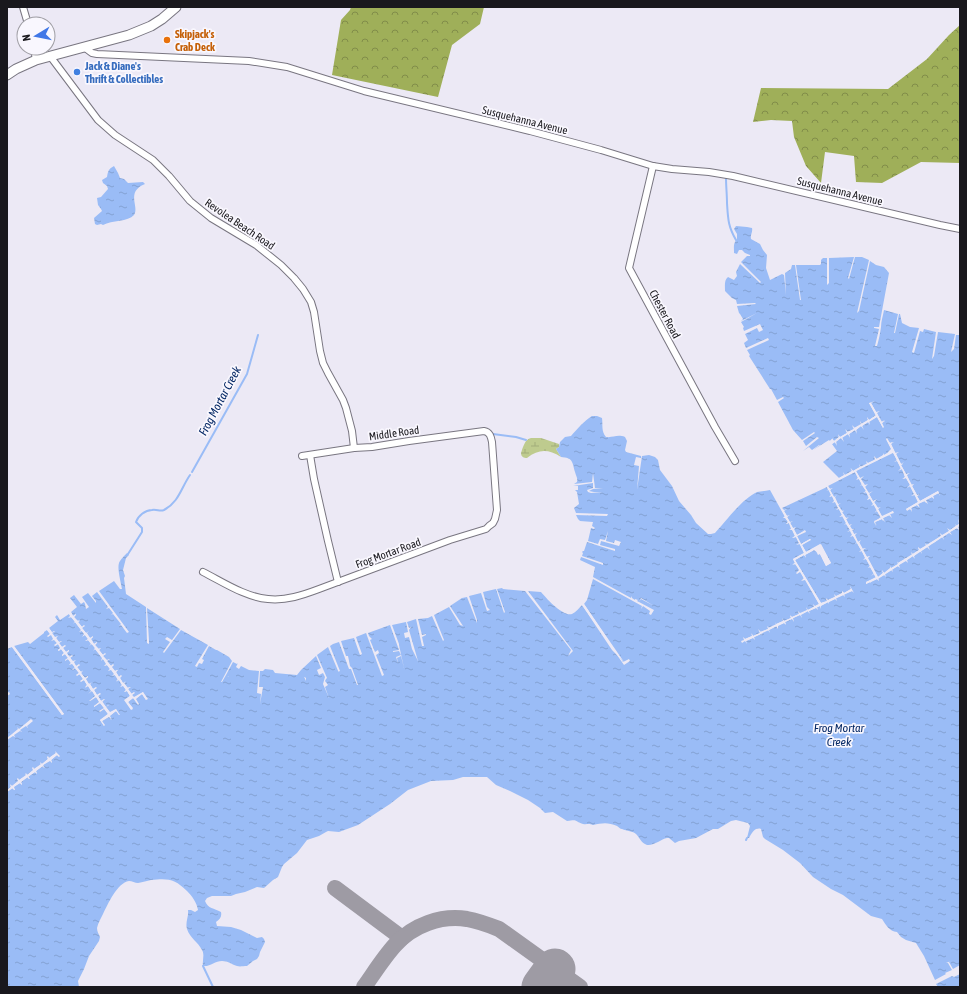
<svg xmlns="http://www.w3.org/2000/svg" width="967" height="994" font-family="'Asap Condensed',sans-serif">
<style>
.forest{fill:url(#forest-crowns)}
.wetland{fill:url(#wetland-marsh)}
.water{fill:url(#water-ripples)}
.pier{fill:#ece9f5}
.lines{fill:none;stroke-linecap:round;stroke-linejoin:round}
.stream{stroke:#9abcf6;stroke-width:2}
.taxiway{stroke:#9e9ba4;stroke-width:16}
.runway{stroke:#9e9ba4;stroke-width:41}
.street-casing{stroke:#797681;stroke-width:8}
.secondary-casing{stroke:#797681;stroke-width:11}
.street{stroke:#fff;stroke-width:6}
.secondary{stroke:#fff;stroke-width:9}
.food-dot{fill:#e8710a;stroke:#f9f7fe;stroke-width:1.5}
.shop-dot{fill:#3f7fe0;stroke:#f9f7fe;stroke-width:1.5}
.labels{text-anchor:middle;stroke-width:3.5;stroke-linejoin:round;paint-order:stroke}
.food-label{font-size:11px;font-weight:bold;fill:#c56008;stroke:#f9f7fe;text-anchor:start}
.shop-label{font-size:11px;font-weight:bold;fill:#366cbe;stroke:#f9f7fe;text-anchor:start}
.street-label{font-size:11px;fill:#19181d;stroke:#f9f7fe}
.water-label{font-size:12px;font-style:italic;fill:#052865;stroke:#f9f7fe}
</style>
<defs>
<pattern id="forest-crowns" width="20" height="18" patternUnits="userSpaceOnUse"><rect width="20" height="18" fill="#9faf59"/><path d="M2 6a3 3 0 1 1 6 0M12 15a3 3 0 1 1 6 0" fill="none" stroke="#818d49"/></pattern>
<pattern id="wetland-marsh" width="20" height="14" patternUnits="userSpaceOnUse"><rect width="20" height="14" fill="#becb8e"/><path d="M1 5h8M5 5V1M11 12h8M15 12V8" fill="none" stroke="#a3ae7a"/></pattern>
<pattern id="water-ripples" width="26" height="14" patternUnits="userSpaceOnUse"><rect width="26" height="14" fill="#9abcf6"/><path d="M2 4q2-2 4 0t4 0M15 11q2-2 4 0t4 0" fill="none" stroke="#84a1d2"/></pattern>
</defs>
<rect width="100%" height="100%" fill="#ece9f5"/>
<!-- forest -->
<g class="forest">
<path d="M351,7H484L480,24L452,45L438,97L332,75L341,20L350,10Z"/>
<path d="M960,25V163L921,162L882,183L856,182L854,156L825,152L821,183L806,166L794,137L792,121L771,120L753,122L761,88L888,89L927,59L949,35Z"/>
</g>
<!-- wetland -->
<path class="wetland" d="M531,438H541L559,444V447L556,449L561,457C548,449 539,449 527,458C524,458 521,457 521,453C523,447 525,439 531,438Z"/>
<!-- water -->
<g class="water">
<path d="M114,166L118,173L120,178L124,179L128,183L143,182L145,184C125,192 140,207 134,215C128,222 112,220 103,225L101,224L97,225L95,224L94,218L102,211L101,209L98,205L97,198L101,197L108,189L107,186L103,183L102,180L107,177C108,172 108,169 114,166Z"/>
<path d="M736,226L747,227L752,228C753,232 750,235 751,239L760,244L763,250L767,255L766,268L770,280L782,274L784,275L786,295L785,273L791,269L792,265H795L800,300H801L796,265H820L821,264V260L823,258H827V285L829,283V258L854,257L848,278L849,279L855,257H862L869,260L857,313L859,311L870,261L876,265L884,267L889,273L879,327H874V328L879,329L875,346H877C879,339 880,334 881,327C881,321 883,316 884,310L898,314L894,333H895L899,314H900L902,323L910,327L919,328L912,352L914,353L920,331L923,332L924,329L936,332L932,359L934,356L938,332L955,334L951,352L954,349L956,335H960V523L942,536L940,534L941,536L920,549L918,547L919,550L898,563L897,562L898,564L884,573L882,570L883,573L878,577L867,558L870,556L867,557L863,550L866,548L863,549L859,542L860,541L858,542L852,530L853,529L852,530L846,519L848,518H846L842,512L844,511H842L838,505L839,504H838L830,490L832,488L830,489L828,486L855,472L858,478L857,479H859L862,485L860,486L862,485L866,491L864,493L866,492L869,498L867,500L870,498L877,511L876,512L877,511L881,518L874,521L877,526L875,522L882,519L883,521V518L890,515L891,517L890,514L893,513V511L882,517L878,509L880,507L878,508L874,502L876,500L873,501L860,478L863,477L860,478L856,471L893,452L901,469L900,470L902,469L905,477L903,479L906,478L910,485L907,488L910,486L914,494L913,495L914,494L918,502L906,509L907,510L910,509L912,510L911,508L917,505L919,507L918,504L925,501L926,503V500L932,497L934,499L933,496L939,493L938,491L920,501L917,496L919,495H917L912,486L914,484L912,485L901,465L903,464H901L891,444L892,442L890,443L886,439L892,450L884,455L883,453L884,455L876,459L875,457L876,459L868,463L867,462L868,463L860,467L858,464L860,467L853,471L851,468L852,471L845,475L844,472L845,475L839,478L823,462L837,451L832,444L835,442L836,444V442L841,438L843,440L842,438L848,434L850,437L849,434L855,430L857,432L856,430L861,426L863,428L862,426L868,422L870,423L869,422L877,417L883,428L882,423L885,421L882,422L871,403H869L876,415L869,420L867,417L868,420L861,424L859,421L861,424L854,428L852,426L854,429L847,432L846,430L847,433L840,437L838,435L839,437L834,441L832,438V439L830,441L829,440L813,450L820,445H819L812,450L809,447L803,451L819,438L817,437L806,446L803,441L815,433L814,432L802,440L793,430L778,402L784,398L783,397L777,400L771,389H770L749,356L750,355L747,350L769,340L768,338L746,348L744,343L748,340L745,334L757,328L759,332L763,330L760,324L744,331L743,328L744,327L741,322L757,313L741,321L743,319L740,314L739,313L737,306L756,304L755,303L737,304L736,300L732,298L725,291C725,286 724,280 728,277L734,280L737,276L736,272L740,264L760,283L761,282L741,262L747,256H750V255L745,253L742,250H739L737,254L734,253C734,246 733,244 737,239V234L734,229Z"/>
<path d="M592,416H597L602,418C603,425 601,431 606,437C613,438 617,434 625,437L627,441L625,450L626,452L641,456V458L636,457L634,465L639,466L637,490L642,456L649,455L655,457L658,460L660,470L672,486L679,501L691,515L696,523L708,534H711L715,533C726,521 742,499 757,492C761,491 766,491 770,490L785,517H784H785L788,522L786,524L789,523L792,529L790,530L792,529L795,536L792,538L796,537L804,553L793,559L795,563L793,564H795L800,571L797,573L800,571L804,579V580L805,579L819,604L800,614L798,612L799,614L792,617L790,616L791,618L784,621L783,620V621L768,628V627V629L760,632L759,630L760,633L753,636L752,634V636L745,639L743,637L746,641L769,630V631V630L777,626V628V626L784,623L786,624L785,622L808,611L809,613V611L820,606L821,607L820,606L852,591L853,592L850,586L851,589L844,593L842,591L843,593L828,600L826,599L827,601L821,603L795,560L804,555L806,557L805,555L814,550L820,554L826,566L831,563L820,544L806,552L802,545L811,539H810L801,544L797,536L806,531H805L797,535L793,529L795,528H793L787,517L789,515L787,516L782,508L827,487L831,495L830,497L832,496L842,515L840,517L842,516L846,523L845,524L846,523L853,535L851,536H853L870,566L868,568L870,567L876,578L866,582V584L877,579L879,581L878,579L898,566L899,567V565L906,560L907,562V560L913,556L914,558V556L950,532L951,534L950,532L957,528L959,530L958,527L960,525V965L953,969L949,962L951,961L946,963H948L952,970L945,973L946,974L935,980L924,956L916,943L906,940L901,937L897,932C889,931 886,925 882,919L871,916L843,895L831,889L813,877L800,863L783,850L765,839L763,837L761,829C755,827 752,833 749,838H747L750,826L748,823L736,820L731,821L718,829H713L696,838L679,841L675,843L669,838H667C661,839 654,846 647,845C641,843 640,838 636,834C633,831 627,831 622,829C620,829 619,827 617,826C608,822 602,823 593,825C588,823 587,825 583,824C574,821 578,819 567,821L553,812L545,813L540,808L528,800L510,791L496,785L487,777H463L453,780L431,781L408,790L390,804L358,825L339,832L328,831L326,832L319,836L307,840L297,853L284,864L282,867L278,877L273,880L264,888L257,887L245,892L236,894L231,896H212L207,898L205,901C208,909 214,908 221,912C222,917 220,919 216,922L217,926L231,927L241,930L257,938L262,937L264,939L265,942L260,952L259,956L257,959L253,961L247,966C243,966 240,967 237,966C231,964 228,961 222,961C215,961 210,967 203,966C202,961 205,955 202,950C198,942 190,938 187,929C185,922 189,917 188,910H191L195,912L198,910C197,903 192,896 187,891C175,879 168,878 151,880C147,881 143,882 138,883C135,883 132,881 129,881C117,883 108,904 103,914C101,918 98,923 97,928C97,932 99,934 100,937L99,941L89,956L84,969L78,981L79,987H7V792L13,788L15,790L13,787L20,783L22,785V784L21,782L28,777L29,779L28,777L35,772L36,773V771L43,766L45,768L43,765L50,760L52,762L51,760L57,755L59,757L55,751L56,753L49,758L47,757L48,759L42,764L40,763L41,764L34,769L33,767L34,770L27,775L26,773V775L19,780L17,778L19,781L12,786L10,785L11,787L7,790V740L13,736L15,737L14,735L20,731L22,732L20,730L26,726L28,728L27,726L33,721L31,719L25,724L24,722L25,724L19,729L17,727L18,729L12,734L11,732L12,734L7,738V696L10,694L9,692L7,693V649L12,647L62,715L64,714L14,646L28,642L30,644L44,633V632L47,630L50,634L48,636L51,634L54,639L51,640L54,639L57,643L55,646L58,644L61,648L58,650L59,651L61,649L64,653L62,655V656L65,654L68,658L65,660L68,659L71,663L69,665L72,663L75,668L72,669L75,668L79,673L76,675L79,674L83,679L81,681L84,680L87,685L85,687L88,686L92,691L88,694L92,691L96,696L90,701L96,697L100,702L94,706V707L100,703L104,708L99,711L104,708L108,714L100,720L104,726L102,721L109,716L111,720L109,716L116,711L119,715L116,709L110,713L106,707L109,705H108L106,707L102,701L104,699L101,701L98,696L100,693L97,695L94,690L96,687L93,689L90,684L92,683L89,684L85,679L88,677V676L85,678L81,673L83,671L81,672L77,667L80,665L76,666L73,662L76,660L73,662L70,657L72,655L70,657L66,653L69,651V650L66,652L63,648L65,645L62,647L59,643L62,641L59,642L56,638L58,636L55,638L52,633L55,631H54L52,633L49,628L58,621L55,617L57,615L60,620L69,614L71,616L69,618L71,617L75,622L73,624L75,622L88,639L86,641L88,640L95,648L94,650L95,649L99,654L97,656L99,654L103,659L100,661L103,659L107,664L104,666L107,665L110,669L108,671L111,669L118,680L116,682L119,680L122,685L121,687L123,685L126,690L124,692L127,691L130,696L125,700L131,709L133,708L128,702L133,698L135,699L142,694L146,700L143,692L134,698L132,695L134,692L132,694L128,689L130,687L128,688L124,683L126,681L123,683L120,678L121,675L119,677L116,672L118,670L115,671L111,667L113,664L111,666L107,661L110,660L107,661L103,656L105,653L103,655L99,650L101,648L99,649L95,645L97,642L94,644L91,639L93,637L90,638L86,633L89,632L86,633L82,628L84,625L82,627L78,622L80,621H78L74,617L76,614L73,616L71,612L77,607L70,598L74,595L81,604L84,602L85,604L86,609L89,607L82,597L88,593L96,603V601L92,596L97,592L108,607L106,609L109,608L113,613L111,615L113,614L117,619L115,620L117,619L121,624L119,626L121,625L127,633L125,634L129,632L99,591L114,581L120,589H122C121,583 117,569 119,563C120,560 125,555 127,553L129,555L126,558L123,570L125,576L124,578L126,594L146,607L147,643L149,644V641L147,608L180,629L172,640L167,637L165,639L170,642L163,652L164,653L181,630L208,645L195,666L197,667L199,663L202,664L204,660L202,659L209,646L216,650H217L229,657L232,661L221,682H222L226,675L229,677L226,675L233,662L237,664L238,663L236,667L239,669L241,666L249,670L259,671L257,693L261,694L260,704L263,687H259L260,671H263L265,669L273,670L275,673L297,675L301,670L306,681V678L302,675L301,670L316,656L321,668L317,670L319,675L323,673L325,677L323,684L329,698L325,687L328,685L325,681L326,679L327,678L317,655L328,647L344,685L338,672L340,671L330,646L333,644L339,642L349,669H351L357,685H358L352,668L350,666L348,656H346L341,641L354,638L360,655L362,654L356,637L366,633L382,676L384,675L376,655L379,653L378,650L375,652L370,640L372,639L369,636L368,633L390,625L399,650L393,651V652L399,651L401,655L396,657L398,663L397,658L401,656L404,668L399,645V644L392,625L406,622L408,632L404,633L405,638L409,637L412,649L418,661L409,630L411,627L409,628L407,622L416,619L422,646H424L422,637L426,635V634L422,635L418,619L428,618L432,616L443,641L444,640L434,615L449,607L460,625L463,626L450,606L462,598L467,597L477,623V620L469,596L481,593L487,611L490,610L487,607L483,592L496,589L504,613L505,612L497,589L502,588L503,589L525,591L571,650L568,656L573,651L528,591L541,592C546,598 563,617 572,614C576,612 579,608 582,605L612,650L624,662L584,604L587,600L593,579L642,606L641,609L643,606L650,611L649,614L651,615L654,610L639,602L641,599L654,606L641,598L639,602L637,601L638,600L635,599V600L632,598V596L631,598L593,577L595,567L580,560L581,557L603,565V563L582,556L583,553L582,552L583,551H584L587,542L615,551V549L600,545L601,541L619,546L621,542L615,540L614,543L606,541L608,531L605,540L600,539L598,544L588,541L591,528L594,529L595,528L592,526L593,522L580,521L578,519L576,515L607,516L608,514L576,513L574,508L579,504L577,492L575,490H578V486H573L593,483V488L587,490L588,492L591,493L603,492H594L589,491L593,489L603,488H595L593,473L592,482L574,484L577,482C578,478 576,476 575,472C572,461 573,458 561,457L556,449L559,447L560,442L565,437L571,436C577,429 584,421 592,416Z"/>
<path d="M960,974V987H938L936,984L952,976L954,977Z"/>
</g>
<!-- pier -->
<g class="pier">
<path d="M875,401L871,403L876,412L880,411L877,413L881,422L885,420L882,423L884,427L883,428L877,417L869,421L870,425L868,422L862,426L864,430L861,426L856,430L857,434L855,430L849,434L850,438L848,434L842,437L844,442L841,438L836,441L837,446L835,442L832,444L830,441L832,439L831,438L834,441L839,437L838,434L840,437L847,433L845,429L848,432L854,429L852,425L855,428L861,425L860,421L862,424L868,420L867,417L869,420L876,416L869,403Z"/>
<path d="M887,438L890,443L894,442L891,444L895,453L899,452L896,454L901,464L904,462L901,465L906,474L910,473L907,475L911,485L914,484L912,486L917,495L920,494L917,496L920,501L938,491L940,496L938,493L933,496L934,499L932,497L926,500L928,504L924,501L918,504L920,508L917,505L911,508L912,512L910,509L907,511L906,509L918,502L915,495L911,496L914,494L910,486L907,488L910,485L906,478L902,479L905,477L902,469L898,471L901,468L897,461L894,462L897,460L893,453L856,471L860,478L864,476L861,479L865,485L868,484L865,487L869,493L873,491L869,494L873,501L877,499L874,502L878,508L881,507L878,509L882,516L893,511L894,513L890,514L892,518L889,515L883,518L885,522L882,519L875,522L876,526L874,522L881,517L877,511L874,513L877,510L874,505L871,506L873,504L870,499L867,500L869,497L866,492L863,493L866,491L862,485L860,486L862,484L859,479L856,480L858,478L855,472L840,479L839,478L844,475L843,472L845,475L852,471L850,468L853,471L860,467L859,464L861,467L867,464L866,461L868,463L875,460L874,456L877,459L883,455V453L884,455L888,453V452L891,449L886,439Z"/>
<path d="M828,486L830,489L833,488L830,490L834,497L837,495L835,497L838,504L841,503L838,505L842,511L844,510L842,512L846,518L849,517L846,519L849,525L852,524L850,526L852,529H855L852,530L854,534L857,533L855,535L858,542L861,540L859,543L862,549L865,548L863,550L867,557L870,556L868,558L878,577L883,573L882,570L884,573L890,568V566L891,568L898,564L897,561L898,563L905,559L904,557L906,559L912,555L911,552L913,554L919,550L918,547L920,549L926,546L925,543L927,545L941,536L940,533L942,535L949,531L947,528L950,530L956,526L955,524L957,526L959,524L958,519L960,523V525L958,527L959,530L957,528L950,532L952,535L949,533L943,537L944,540L942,537L935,542L937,544L935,542L928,546L930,550L927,547L921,551L922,554L920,551L914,556L915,559L913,556L907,560L908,563L906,561L899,565L900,568L898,566L892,569L893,572L891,570L885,574L886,577L884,575L878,578L879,581L877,579L871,582L870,583V582L866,584V582L876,577L874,574L871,576L874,573L870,567L868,568L870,566L866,559L863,560L865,558L862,551L859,552L861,550L857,543L855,544L857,542L853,536L850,537L852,535L850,531L847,532L850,530L846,524L844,525L846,523L843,516L839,517L842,515L839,509L836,510L838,508L835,502L832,503L834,501L832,496L829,497L831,495L829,490L826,491L828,490L827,487Z"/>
<path d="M782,508L784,510L787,509L784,511L787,516L790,515L787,517L790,522L793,521L790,523L793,528L796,527L794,529L797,535L805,530L806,532L797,536L801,544L810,539L811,540L802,545L806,552L821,544L831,563L826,566L820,554L818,555L816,551L814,550L805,555L806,558L804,555L795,560L821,603L827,601L826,598L828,600L835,597L834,594L836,596L842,593V591L844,593L851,589L850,586L854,593L852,591L844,594L845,597L843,595L836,598L837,601L835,599L829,602V604L828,602L821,606V609L820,606L817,607L818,610L816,608L809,611L810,614L808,611L801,615L802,618L800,615L793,618L794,622L792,619L785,622L786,625L784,623L778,626V629L776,626L769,630L770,633L768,630L761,633L762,636L761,634L754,637L755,640L753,638L746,641L747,644L745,641L742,643L741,641L744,640L743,637L745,639L752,636L751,633L753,636L760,633L758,629L761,632L768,629L767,626L769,628L776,625L775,622L776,624L783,621L782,618L784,621L791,618L790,615L792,617L799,614L798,611L800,613L807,610L806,607L808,610L814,607L813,604L815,606L819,604L805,580L801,581L804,578L800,572L797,574L796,573L799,570L796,564L792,565L795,563L793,559L804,553L800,544L796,545L799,543L796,537L792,538L795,536L792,530H789L791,529L789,523L786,524L788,522L785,518H783L785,516L781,509Z"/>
<path d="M584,604L623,662L629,659L630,661L624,665L582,605Z"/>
<path d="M71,612L73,616L76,614V615L74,617L77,621L80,620L78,622L82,627L84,625L85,626L82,628L86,633L89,631L87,633L90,638L93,636V637L91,639L94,644L97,642V643L95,645L98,649L101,648L99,650L103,655L105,653L106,654L103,656L107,660L109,659H110L107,661L111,666L113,664L114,665L112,667L115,671L117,670H118L116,672L119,677L121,675L122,676L120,678L123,683L126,682L124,683L127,688L130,687H131L128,689L131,694L134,692L135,693L132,695L134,697L143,692L148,699L146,700L142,694L136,699L139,704L138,705L133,698L128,702L133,709L131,710L124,700L130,696L127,691L124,692L126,690L123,686L120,687L122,685L119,680L116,681L118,679L115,675L112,676L114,674L111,670L108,671L110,669L107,665L104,666L106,664L103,659L101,661L102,658L99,654L97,655L99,654L95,649L93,651L95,648L92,644L89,646L91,644L88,640L86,641H85L88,639L85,635L82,637L84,634L82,631L79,632L81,630L78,626L76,628L78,626L75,622L73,624L75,621L71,617L68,618L70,616L69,614Z"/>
<path d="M49,628L52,632L55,631L52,633L55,637L58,636L56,638L59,642L62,641L59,643L62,647L65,645L66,646L63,648L66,652L69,650V651L67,653L69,657L72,655L73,656L70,658L73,661L76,660L74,662L76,666L79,664L80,665L77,667L81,672L83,670L81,673L85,678L88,676V677L86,679L89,684L92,682L90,684L93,689L96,687L97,688L94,690L97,695L100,693L101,694L98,696L101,701L104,699H105L102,702L106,707L109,705L106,707L110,712L116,709L120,715H119L116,711L110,716L112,720L109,717L102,721L105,725L104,726L100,720L108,714L104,709L100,712L99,711L104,708L100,703L94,707V706L99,702L96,697L90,701H89L95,696L92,691L88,694L91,691L88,686L85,688L87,685L84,680L81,682L80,681L83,679L80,674L77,676L76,675L79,673L75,668L73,670H72L75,667L72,664L69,665L71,663L68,659L65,661V660L68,658L65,654L62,656V655L64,653L61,649L58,651V650L60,648L58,644L55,646L54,645L57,643L54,640L51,641L53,639L51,635L48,637L47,636L50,634L47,630Z"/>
<path d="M14,646L64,714L62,715L12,647Z"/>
<path d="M55,751L60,756L59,757L57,755L51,760L52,762V763L50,761L43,765L44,768L42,766L36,771L37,773V774L35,772L28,776L30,779H29L27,777L21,782L22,785L20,783L14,787L15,790H14L12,788L7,792V790L11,787L10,784L12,786L18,781L17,779L18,778L19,780L26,776L25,773L27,775L33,770L32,768L33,767L34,769L41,765L40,762L42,764L48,759L47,757L48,756L49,758L56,753Z"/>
</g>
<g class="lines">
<!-- stream -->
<g class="stream">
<path d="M726,178C726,186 727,195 727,203C728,219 728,226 736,240"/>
<path d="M493,434L516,437L526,440"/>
<path d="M192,472L247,374L258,335"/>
<path d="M128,554L142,532V528L136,522C138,516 145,510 152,510C157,509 160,512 164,510C179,502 181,488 190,475"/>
<path d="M746,840L747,838"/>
<path d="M203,966L213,987"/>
</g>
<!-- taxiway -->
<g class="taxiway">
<path d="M335,888L402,938"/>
<path d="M364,987C374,973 384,957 395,945C413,925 441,915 467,919C478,921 489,925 499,929L580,987"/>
</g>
<!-- runway -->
<path class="runway" d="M542,987L555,969"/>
<!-- street casing -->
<g class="street-casing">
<g id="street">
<path d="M23,7L28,24"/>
<path d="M84,47L92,53L97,54L249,61L287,67L364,91L530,131L601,150L653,166L672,169L709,172L733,176L940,225L960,229"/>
<path d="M34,48L36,60"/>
<path d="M50,56L98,120L115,135L153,160L169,176L190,201L211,218L256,245L281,265L294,278L303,289L311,302L314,312L320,351L323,363L328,373L343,400L346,408L352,431L354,448"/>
<path d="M653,166L629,268L715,427L735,461"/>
<path d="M310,455L314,479L328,541L338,582"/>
<path d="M203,572C223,582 245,597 268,599C286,601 303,595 319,589L450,540L486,529L489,526L493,523L495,519L497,510L492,442C491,437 490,432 484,431L409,441L372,447L354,448L302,456"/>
</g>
</g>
<!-- secondary casing -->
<g class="secondary-casing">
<path id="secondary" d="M7,75L16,69L36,60L129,35L151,26L162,19L176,7"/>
</g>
<!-- street -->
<use href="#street" class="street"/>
<!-- secondary -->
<use href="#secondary" class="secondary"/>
</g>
<!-- markers -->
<circle class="food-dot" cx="167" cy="40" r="4"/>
<circle class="shop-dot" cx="77" cy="72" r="4"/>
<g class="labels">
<!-- food labels -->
<g class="food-label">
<text x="175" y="38">Skipjack's<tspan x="175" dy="13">Crab Deck</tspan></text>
</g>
<!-- shop labels -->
<g class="shop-label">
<text x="85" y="70">Jack &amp; Diane's<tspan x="85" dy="13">Thrift &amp; Collectibles</tspan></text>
</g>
<!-- street labels -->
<g class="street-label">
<text transform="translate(525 120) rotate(14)" y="4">Susquehanna Avenue</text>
<text transform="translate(840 191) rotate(14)" y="4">Susquehanna Avenue</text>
<text transform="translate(240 224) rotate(34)" y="4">Revolea Beach Road</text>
<text transform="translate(665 314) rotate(62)" y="4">Chester Road</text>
<text transform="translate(394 433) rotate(-8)" y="4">Middle Road</text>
<text transform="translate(388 553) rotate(-20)" y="4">Frog Mortar Road</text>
</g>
<!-- water labels -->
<g class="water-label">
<text transform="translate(220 401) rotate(-62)" y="4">Frog Mortar Creek</text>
<text x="839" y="732">Frog Mortar<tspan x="839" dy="14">Creek</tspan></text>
</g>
</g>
<!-- border -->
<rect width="967" height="994" fill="none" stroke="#19181d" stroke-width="16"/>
<!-- north arrow -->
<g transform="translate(36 36) rotate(260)"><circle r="19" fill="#f9f7fe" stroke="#9f9ea4"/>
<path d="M0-3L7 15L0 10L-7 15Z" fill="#4077e7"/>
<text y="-6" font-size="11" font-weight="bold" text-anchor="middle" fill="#19181d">N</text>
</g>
</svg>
